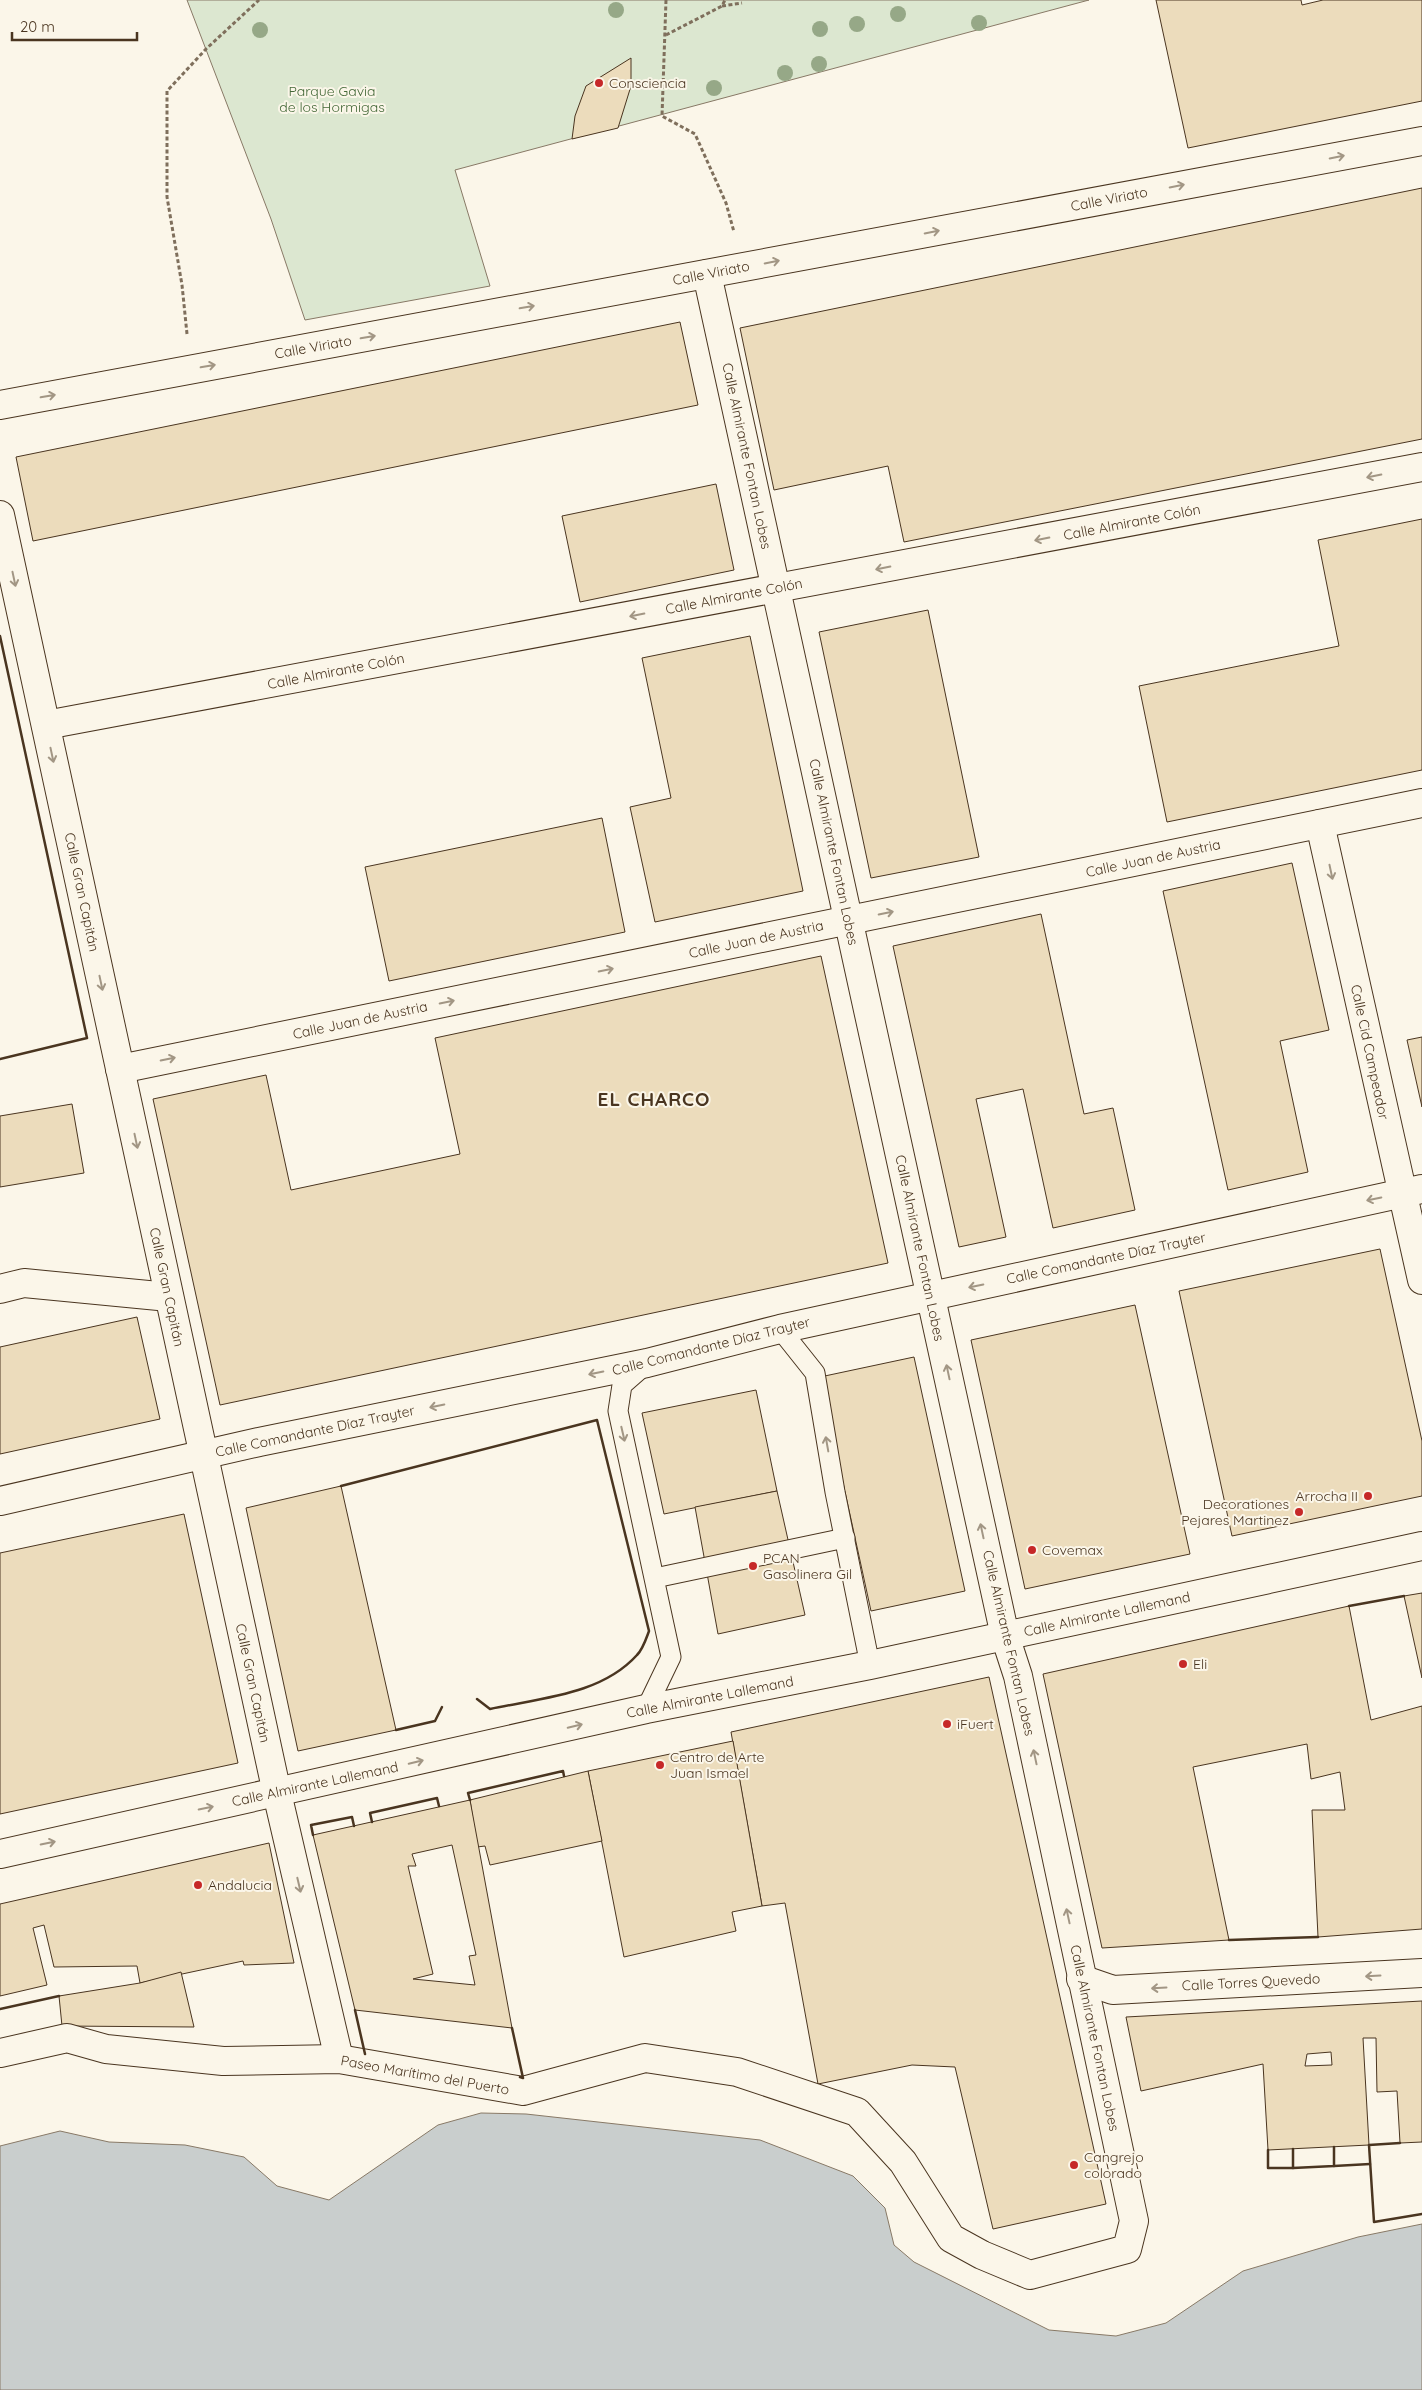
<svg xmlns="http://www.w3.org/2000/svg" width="1422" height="2390" font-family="Quicksand,sans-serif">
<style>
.green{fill:#dce7d0;stroke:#887966}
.water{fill:#c9cecd;stroke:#887966}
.building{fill:#ecdcbc;stroke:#4a3520;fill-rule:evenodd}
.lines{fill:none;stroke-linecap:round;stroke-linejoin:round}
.lane-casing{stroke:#4a3520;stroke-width:21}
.street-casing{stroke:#4a3520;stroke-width:30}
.secondary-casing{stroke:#4a3520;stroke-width:30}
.path{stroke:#7f6f5c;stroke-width:3;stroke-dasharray:4 2.5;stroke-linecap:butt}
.lane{stroke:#fbf6e9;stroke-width:19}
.street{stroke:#fbf6e9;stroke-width:28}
.secondary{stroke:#fbf6e9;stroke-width:28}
.wall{stroke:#4a3520;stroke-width:2.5}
.tree{fill:#96a887}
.oneway{stroke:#a29684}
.poi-dot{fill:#c62828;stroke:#fbf6e9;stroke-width:2}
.labels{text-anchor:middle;stroke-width:4;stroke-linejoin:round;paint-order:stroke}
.poi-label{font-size:14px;fill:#4a3520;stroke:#fbf6e9;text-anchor:start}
.park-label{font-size:14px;fill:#436837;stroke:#fbf6e9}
.street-label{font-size:14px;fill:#4a3520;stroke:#fbf6e9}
.district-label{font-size:19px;font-weight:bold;letter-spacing:1px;fill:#4a3520;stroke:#fbf6e9}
</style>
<rect width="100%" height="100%" fill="#fbf6e9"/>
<!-- green -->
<path class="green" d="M187,0H1089L455,170L490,286L305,320L271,219Z"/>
<!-- water -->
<path class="water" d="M481,2113L526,2114L760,2140L853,2176L885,2208L894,2245L914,2262L1049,2330L1116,2336L1166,2323L1243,2271L1358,2237L1422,2224V2390H0V2146L60,2131L109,2142L185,2145L244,2157L277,2186L329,2200L438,2125Z"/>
<!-- building -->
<g class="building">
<path d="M1156,0H1301L1302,5L1323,0H1422V101L1188,148Z"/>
<path d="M631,58V86L618,128L572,139L575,116L586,86Z"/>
<path d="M1422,188V439L904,542L888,466L774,490L740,328Z"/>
<path d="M680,322L698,405L33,541L16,457Z"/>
<path d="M716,484L734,570L580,602L562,516Z"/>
<path d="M1422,519V770L1167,822L1139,686L1339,646L1318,540Z"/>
<path d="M928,610L979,857L871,878L819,632Z"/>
<path d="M750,636L803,891L655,922L630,807L671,798L642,658Z"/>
<path d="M602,818L625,932L389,981L365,867Z"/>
<path d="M1292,863L1329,1030L1280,1041L1308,1172L1228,1190L1163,891Z"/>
<path d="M1041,914L1084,1114L1113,1108L1135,1210L1053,1228L1023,1089L976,1099L1006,1237L959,1247L893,946Z"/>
<path d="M821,956L888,1263L220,1405L153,1099L266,1075L291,1190L460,1154L435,1038Z"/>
<path d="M1422,1037V1107L1407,1040Z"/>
<path d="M72,1104L84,1173L0,1187V1116Z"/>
<path d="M1380,1249L1422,1441V1496L1232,1536L1179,1291Z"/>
<path d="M1135,1305L1190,1554L1025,1589L971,1340Z"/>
<path d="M137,1317L160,1419L0,1454V1347Z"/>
<path d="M914,1357L965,1591L871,1611L820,1377Z"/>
<path d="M756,1390L777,1491L664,1514L642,1413Z"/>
<path d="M341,1486L396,1730L298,1751L246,1508Z"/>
<path d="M777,1491L805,1615L718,1634L695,1507Z"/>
<path d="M184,1514L238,1763L0,1814V1553Z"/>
<path d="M1422,1593V1678L1404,1596Z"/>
<path d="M1349,1606L1371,1720L1422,1706V1929L1318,1937L1312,1810H1345L1340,1772L1311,1779L1307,1744L1193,1767L1229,1940L1102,1948L1043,1674Z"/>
<path d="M989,1677L1106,2204L993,2229L955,2067L912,2065L818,2084L785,1903L762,1906L731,1732Z"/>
<path d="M733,1741L762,1906L732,1912L736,1931L624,1957L588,1771Z"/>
<path d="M588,1771L602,1841L490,1865L485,1846L477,1847L470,1800Z"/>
<path d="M470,1800L512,2028L355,2010L313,1835ZM452,1845L476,1955L469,1956L475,1985L413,1979L433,1974L408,1866H416L412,1854Z"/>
<path d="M269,1843L294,1963L244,1965L243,1961L140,1983L137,1966L54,1967L44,1925L33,1928L47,1985L0,1996V1904Z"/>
<path d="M181,1972L194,2027L62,2026L59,1996L140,1983Z"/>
<path d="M1422,2001V2142L1400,2143L1397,2091L1377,2092L1376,2038H1363L1369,2145L1268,2150L1263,2064L1141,2091L1126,2017ZM1331,2052L1332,2065L1305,2066L1307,2054Z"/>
</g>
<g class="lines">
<!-- lane casing -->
<g class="lane-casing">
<g id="lane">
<path d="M780,1329L815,1373L835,1492L870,1665"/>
<path d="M655,1578L845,1538"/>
<path d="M646,1709L671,1657L618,1411L622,1385L646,1364"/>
</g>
</g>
<!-- street casing -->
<g class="street-casing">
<g id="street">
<path d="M0,405L1422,141"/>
<path d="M0,515L277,1793L339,2059"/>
<path d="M46,725L1422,467"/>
<path d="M1320,824L1422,1280"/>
<path d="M120,1069L1422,803"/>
<path d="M0,1289L24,1283L169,1297"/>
<path d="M1081,1979L1113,1990L1422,1973"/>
<path d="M0,2053L67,2038L106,2049L223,2061L339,2059L523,2091L645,2058L737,2072L857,2112L903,2162L951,2238L982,2255L1030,2275L1127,2249L1134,2221L1018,1676L1005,1636L707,274"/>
</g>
</g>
<!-- secondary casing -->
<g class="secondary-casing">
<g id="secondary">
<path d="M0,1501L259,1442L647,1363L780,1329L1422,1189"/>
<path d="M0,1854L646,1709L870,1665L1422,1546"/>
</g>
</g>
<!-- path -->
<g class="path">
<path d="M666,0L662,116L695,134L726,203L734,232"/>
<path d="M722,6L742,3"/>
<path d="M666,35L722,6L725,0"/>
<path d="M187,334L182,285L167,197V91L206,49L259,0"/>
</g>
<!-- lane -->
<use href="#lane" class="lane"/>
<!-- street -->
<use href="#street" class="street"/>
<!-- secondary -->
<use href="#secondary" class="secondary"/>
<!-- wall -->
<g class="wall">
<path d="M0,636L87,1038L0,1059"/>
<path d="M341,1486L597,1420L649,1631C646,1639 643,1649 637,1655C601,1695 540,1698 490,1709L477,1699"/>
<path d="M1349,1606L1404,1596"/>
<path d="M396,1730L435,1721L442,1707"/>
<path d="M470,1800L468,1793L563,1771L564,1776"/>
<path d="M372,1822L370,1813L437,1798L439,1806"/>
<path d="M313,1835L311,1825L352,1817L354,1826"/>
<path d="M1229,1940L1318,1937"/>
<path d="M0,2009L59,1996"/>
<path d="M355,2010L365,2054"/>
<path d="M512,2028L523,2078L520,2077"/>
<path d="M1400,2143L1369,2145L1374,2222L1422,2214"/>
<path d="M1293,2149V2168L1334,2166V2147"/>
<path d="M1268,2150V2168H1293"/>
<path d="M1334,2166L1370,2164"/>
</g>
</g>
<!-- trees -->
<g class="tree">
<circle cx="616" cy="10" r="8"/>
<circle cx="898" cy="14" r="8"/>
<circle cx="979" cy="23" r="8"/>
<circle cx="857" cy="24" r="8"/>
<circle cx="820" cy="29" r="8"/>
<circle cx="260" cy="30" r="8"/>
<circle cx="819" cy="64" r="8"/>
<circle cx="785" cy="73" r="8"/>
<circle cx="714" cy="88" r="8"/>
</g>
<!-- one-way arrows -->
<defs><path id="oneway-shaft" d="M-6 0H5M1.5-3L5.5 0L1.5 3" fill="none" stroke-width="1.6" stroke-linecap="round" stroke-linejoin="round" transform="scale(1.25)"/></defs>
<g class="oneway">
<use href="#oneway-shaft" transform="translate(1337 157) rotate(-11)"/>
<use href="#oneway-shaft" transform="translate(1177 186) rotate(-11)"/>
<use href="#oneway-shaft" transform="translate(932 232) rotate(-11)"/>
<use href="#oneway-shaft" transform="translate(772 262) rotate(-11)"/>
<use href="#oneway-shaft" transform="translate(527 307) rotate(-10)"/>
<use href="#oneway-shaft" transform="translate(368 337) rotate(-10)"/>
<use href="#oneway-shaft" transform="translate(208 366) rotate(-10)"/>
<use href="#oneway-shaft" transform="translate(48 396) rotate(-10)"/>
<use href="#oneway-shaft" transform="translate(1374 476) rotate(169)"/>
<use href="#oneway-shaft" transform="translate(1042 539) rotate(169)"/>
<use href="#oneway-shaft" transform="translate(883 568) rotate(169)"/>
<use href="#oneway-shaft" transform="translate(14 579) rotate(78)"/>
<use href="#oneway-shaft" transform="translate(637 615) rotate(169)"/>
<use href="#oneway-shaft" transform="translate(52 755) rotate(78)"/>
<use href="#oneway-shaft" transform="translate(1331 872) rotate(78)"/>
<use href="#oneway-shaft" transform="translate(886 913) rotate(-12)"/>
<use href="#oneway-shaft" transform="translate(606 970) rotate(-12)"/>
<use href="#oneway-shaft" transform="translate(101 983) rotate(78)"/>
<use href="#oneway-shaft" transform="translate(447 1002) rotate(-12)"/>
<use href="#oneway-shaft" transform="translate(168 1059) rotate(-12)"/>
<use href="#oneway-shaft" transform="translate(136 1141) rotate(78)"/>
<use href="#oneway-shaft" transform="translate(1374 1199) rotate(168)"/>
<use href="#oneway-shaft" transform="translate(976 1286) rotate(168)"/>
<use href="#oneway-shaft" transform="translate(948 1372) rotate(-102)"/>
<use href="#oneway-shaft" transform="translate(596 1373) rotate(168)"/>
<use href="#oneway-shaft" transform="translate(437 1406) rotate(168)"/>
<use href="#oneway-shaft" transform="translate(623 1434) rotate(77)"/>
<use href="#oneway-shaft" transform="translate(827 1444) rotate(-100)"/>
<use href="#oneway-shaft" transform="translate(982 1531) rotate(-102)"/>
<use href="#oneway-shaft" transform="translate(575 1726) rotate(-13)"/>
<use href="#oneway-shaft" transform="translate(1035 1757) rotate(-102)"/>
<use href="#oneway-shaft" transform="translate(416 1762) rotate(-13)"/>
<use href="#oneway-shaft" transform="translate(206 1808) rotate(-12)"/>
<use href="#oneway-shaft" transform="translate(48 1843) rotate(-12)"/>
<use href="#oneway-shaft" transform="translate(299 1885) rotate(77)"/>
<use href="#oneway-shaft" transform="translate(1068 1916) rotate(-102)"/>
<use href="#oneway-shaft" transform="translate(1373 1976) rotate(177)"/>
<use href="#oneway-shaft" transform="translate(1159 1988) rotate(177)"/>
</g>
<!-- markers -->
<g class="poi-dot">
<circle cx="599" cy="83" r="5"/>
<circle cx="1368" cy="1496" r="5"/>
<circle cx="1299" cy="1512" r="5"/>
<circle cx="1032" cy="1550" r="5"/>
<circle cx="753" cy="1566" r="5"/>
<circle cx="1183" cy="1664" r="5"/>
<circle cx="947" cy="1724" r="5"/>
<circle cx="660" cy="1765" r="5"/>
<circle cx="198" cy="1885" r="5"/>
<circle cx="1074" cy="2165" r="5"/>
</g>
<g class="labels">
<!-- poi labels -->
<g class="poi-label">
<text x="609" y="88">Consciencia</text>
<text x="1358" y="1501" text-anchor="end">Arrocha II</text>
<text x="1289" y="1509" text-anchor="end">Decorationes<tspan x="1289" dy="16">Pejares Martinez</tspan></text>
<text x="1042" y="1555">Covemax</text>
<text x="763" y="1563">PCAN<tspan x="763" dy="16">Gasolinera Gil</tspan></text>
<text x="1193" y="1669">Eli</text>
<text x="957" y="1729">iFuert</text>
<text x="670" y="1762">Centro de Arte<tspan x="670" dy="16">Juan Ismael</tspan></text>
<text x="208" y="1890">Andalucia</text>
<text x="1084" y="2162">Cangrejo<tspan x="1084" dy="16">colorado</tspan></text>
</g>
<!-- park labels -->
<g class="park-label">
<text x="332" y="96">Parque Gavia<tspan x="332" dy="16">de los Hormigas</tspan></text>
</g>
<!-- street labels -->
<g class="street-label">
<text transform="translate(1109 199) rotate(-11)" y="5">Calle Viriato</text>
<text transform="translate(711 273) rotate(-11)" y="5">Calle Viriato</text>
<text transform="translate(313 347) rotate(-10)" y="5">Calle Viriato</text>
<text transform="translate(747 456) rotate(78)" y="5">Calle Almirante Fontan Lobes</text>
<text transform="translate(1132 522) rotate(-11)" y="5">Calle Almirante Colón</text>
<text transform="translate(734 596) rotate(-11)" y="5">Calle Almirante Colón</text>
<text transform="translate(336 671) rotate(-11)" y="5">Calle Almirante Colón</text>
<text transform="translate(834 852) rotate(78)" y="5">Calle Almirante Fontan Lobes</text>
<text transform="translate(1153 858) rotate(-12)" y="5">Calle Juan de Austria</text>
<text transform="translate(82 892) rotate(78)" y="5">Calle Gran Capitán</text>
<text transform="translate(756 939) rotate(-12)" y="5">Calle Juan de Austria</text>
<text transform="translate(360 1020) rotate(-12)" y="5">Calle Juan de Austria</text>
<text transform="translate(1370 1052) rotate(78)" y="5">Calle Cid Campeador</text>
<text transform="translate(920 1248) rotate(78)" y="5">Calle Almirante Fontan Lobes</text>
<text transform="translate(1106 1258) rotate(-12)" y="5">Calle Comandante Díaz Trayter</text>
<text transform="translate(167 1287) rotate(78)" y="5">Calle Gran Capitán</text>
<text transform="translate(711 1346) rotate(-14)" y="5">Calle Comandante Díaz Trayter</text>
<text transform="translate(315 1431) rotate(-12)" y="5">Calle Comandante Díaz Trayter</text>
<text transform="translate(1107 1614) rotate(-12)" y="5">Calle Almirante Lallemand</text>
<text transform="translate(1009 1643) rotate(77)" y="5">Calle Almirante Fontan Lobes</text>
<text transform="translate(253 1683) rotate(78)" y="5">Calle Gran Capitán</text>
<text transform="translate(710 1697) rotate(-11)" y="5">Calle Almirante Lallemand</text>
<text transform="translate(315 1784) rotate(-12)" y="5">Calle Almirante Lallemand</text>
<text transform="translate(1251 1982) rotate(-3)" y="5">Calle Torres Quevedo</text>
<text transform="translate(1095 2038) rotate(78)" y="5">Calle Almirante Fontan Lobes</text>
<text transform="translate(425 2075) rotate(10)" y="5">Paseo Marítimo del Puerto</text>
</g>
<!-- district labels -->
<g class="district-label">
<text x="654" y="1106">EL CHARCO</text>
</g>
</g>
<!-- scale -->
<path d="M12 32v8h125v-8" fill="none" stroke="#4a3520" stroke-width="2.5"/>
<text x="20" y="32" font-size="15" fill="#4a3520" stroke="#fbf6e9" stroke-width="4" paint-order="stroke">20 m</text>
</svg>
